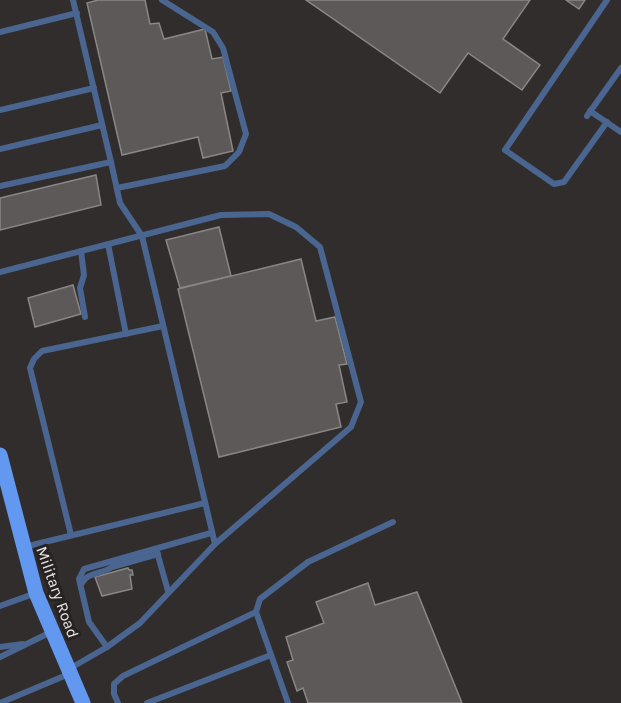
<svg xmlns="http://www.w3.org/2000/svg" width="621" height="703" font-family="Karla,sans-serif">
<style>
.building{fill:#5d5959;stroke:#8a8685;stroke-width:1.5}
.lines{fill:none;stroke-linecap:round;stroke-linejoin:round}
.lane{stroke:#4a658f;stroke-width:6}
.primary{stroke:#6298ef;stroke-width:15}
.labels{text-anchor:middle;stroke-width:6;stroke-linejoin:round;paint-order:stroke}
.street-label{font-size:16px;fill:#e9e6e6;stroke:#272323}
</style>
<rect width="100%" height="100%" fill="#312d2d"/>
<!-- building -->
<g class="building">
<path d="M98,0H145L150,24L159,23L164,39L205,29L212,59L223,57L231,91L221,93L233,151L203,158L198,137L122,155L87,3Z"/>
<path d="M306,0H530L503,39L540,65L522,90L468,53L440,93Z"/>
<path d="M566,0H585L579,9Z"/>
<path d="M96,175L101,205L0,230V198Z"/>
<path d="M219,227L231,276L180,288L166,240Z"/>
<path d="M301,259L316,321L335,317L347,364L339,365L347,402L336,404L341,427L219,457L178,289Z"/>
<path d="M73,285L81,314L35,327L28,298Z"/>
<path d="M128,568L129,570H132L133,575H130L132,589L102,596L95,577Z"/>
<path d="M368,583L375,605L417,592L462,703H308L303,688L297,691L287,662L293,660L286,637L324,623L316,602Z"/>
</g>
<g class="lines">
<!-- lane -->
<g class="lane">
<path d="M607,0L505,150L554,184L564,182L607,122"/>
<path d="M0,32L77,13"/>
<path d="M0,110L94,88"/>
<path d="M590,111L621,132"/>
<path d="M587,116L621,68"/>
<path d="M0,149L102,125"/>
<path d="M111,162L120,203L142,236L215,544"/>
<path d="M0,186L111,162L73,0"/>
<path d="M117,188L225,166L239,152L246,134L223,48L213,32L162,0"/>
<path d="M108,244L126,334"/>
<path d="M81,251L84,275L80,288L85,317"/>
<path d="M0,272L221,215L269,214L296,227L320,247L361,402L351,427L215,544L140,623L107,647L69,669"/>
<path d="M71,535L30,368L34,359L42,351L163,326"/>
<path d="M24,547L205,503"/>
<path d="M157,552L168,591"/>
<path d="M82,583C87,572 103,574 112,567L158,554"/>
<path d="M0,606L36,593"/>
<path d="M0,647L23,644"/>
<path d="M107,647L89,622L79,579L84,569L211,533"/>
<path d="M0,657L51,632"/>
<path d="M0,703L69,674"/>
<path d="M118,703L114,694V684L123,676L256,612"/>
<path d="M147,703L271,655"/>
<path d="M288,703L256,612L260,599L308,562L393,522"/>
</g>
<!-- primary -->
<path class="primary" d="M0,455L36,593L83,703"/>
</g>
<g class="labels">
<!-- street labels -->
<g class="street-label">
<text transform="translate(58 592) rotate(70)" y="6">Military Road</text>
</g>
</g>
</svg>
